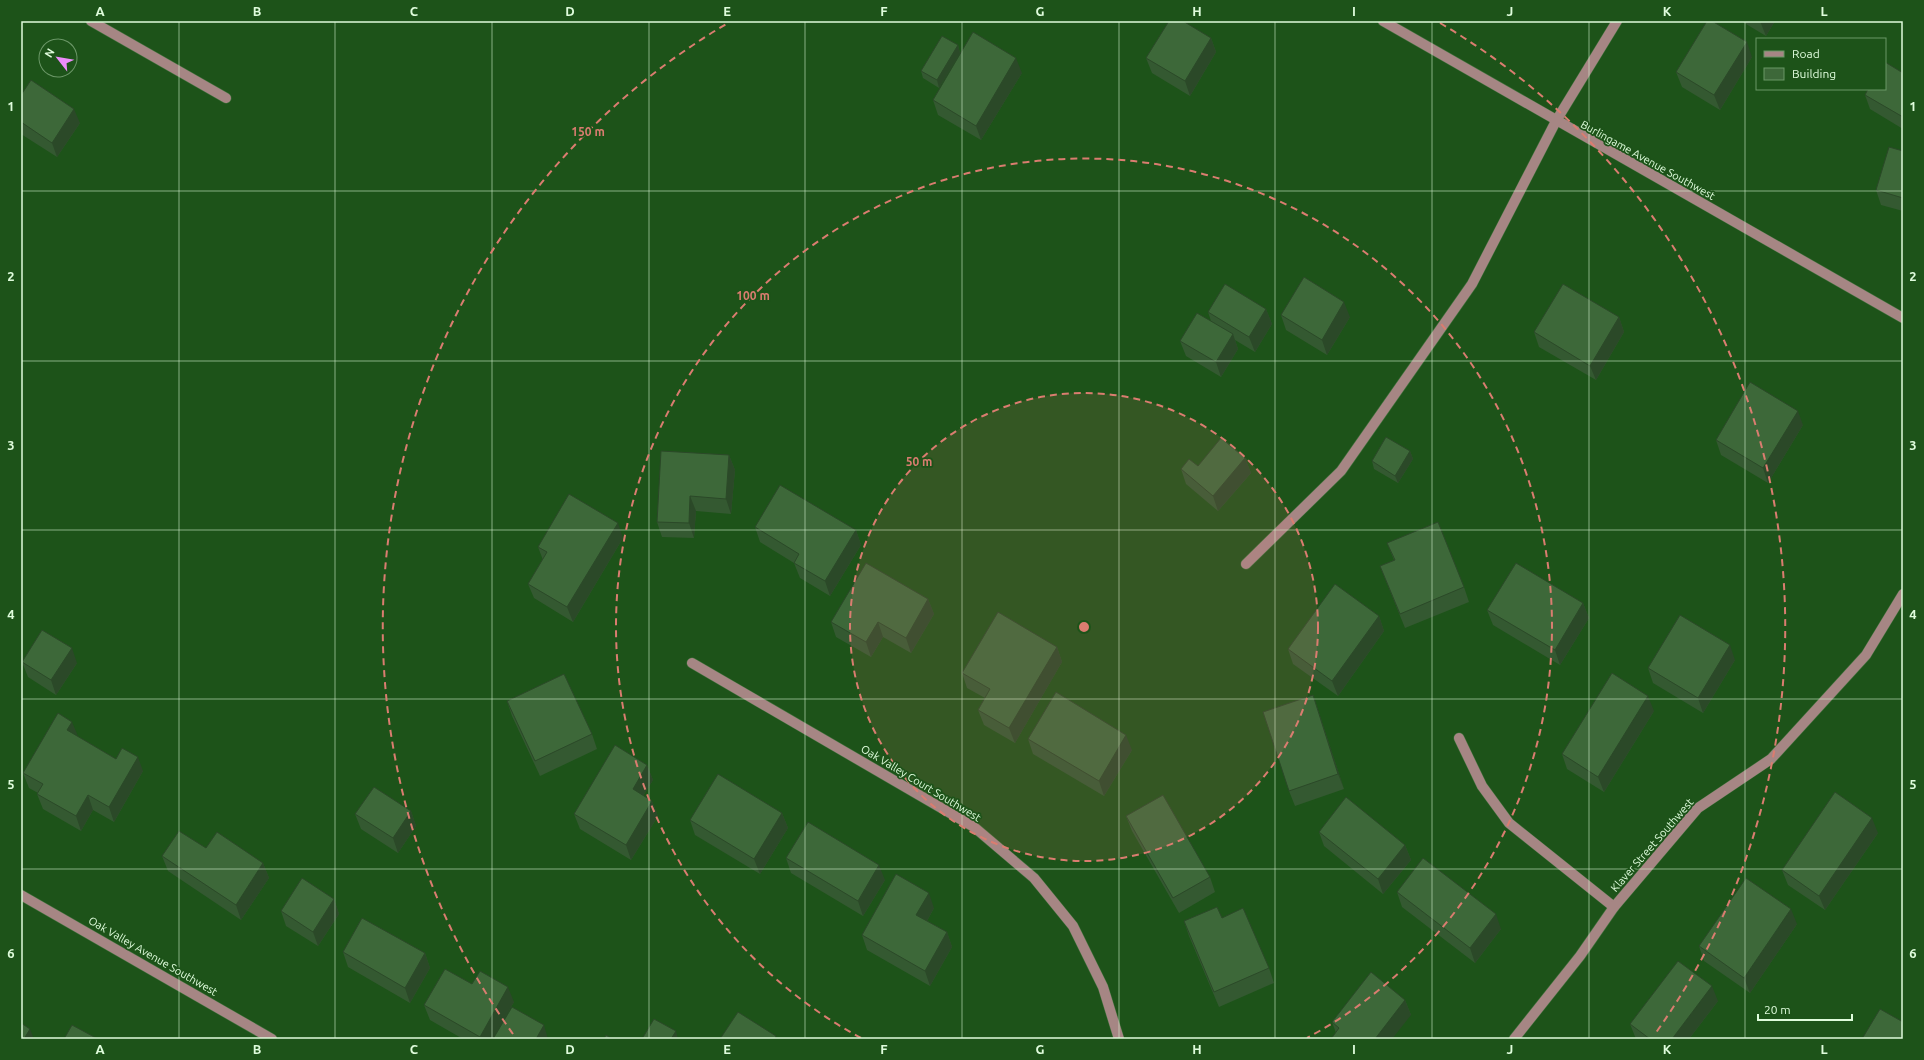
<svg xmlns="http://www.w3.org/2000/svg" width="1924" height="1060" font-family="Ubuntu,sans-serif">
<style>
.lines{fill:none;stroke-linecap:round;stroke-linejoin:round}
.minor-casing{stroke:#40713c;stroke-width:11}
.minor{stroke:#a68684;stroke-width:10}
.wall{fill:#345931}
.shaded-wall{fill:#2b4928}
.building{fill:#3d6839;stroke:#2b4928}
.grid{fill:none;stroke:#dffcdc;stroke-width:1;stroke-opacity:0.55}
.ring{fill:none;stroke:#da7d70;stroke-width:2;stroke-dasharray:7 5}
.labels{text-anchor:middle;stroke-width:3.5;stroke-linejoin:round;paint-order:stroke}
.street-label{font-size:11px;fill:#dffcdc;stroke:#1d5319}
.centre{fill:#da7d70;stroke:#1d5319;stroke-width:2}
.ring-label{font-size:12px;text-anchor:middle;font-weight:bold;fill:#da7d70;stroke:#1d5319;stroke-width:3.5;stroke-linejoin:round;paint-order:stroke}
.neatline{fill:none;stroke:#dffcdc;stroke-width:1.5}
.grid-label{font-size:13px;text-anchor:middle;font-weight:bold;fill:#dffcdc}
</style>
<rect width="100%" height="100%" fill="#1d5319"/>
<g class="lines">
<!-- minor casing -->
<g class="minor-casing">
<g id="minor">
<path d="M91,21L226,98"/>
<path d="M1383,21L1903,318"/>
<path d="M1246,564L1341,471L1472,284L1556,121L1617,21"/>
<path d="M692,663L974,827L1034,878L1073,926L1103,987L1119,1039"/>
<path d="M1459,738L1482,786L1509,823L1614,907"/>
<path d="M21,895L272,1039"/>
<path d="M1514,1039L1580,956L1614,907L1698,808L1771,759L1866,655L1903,594"/>
</g>
</g>
<!-- minor -->
<use href="#minor" class="minor"/>
</g>
<!-- wall -->
<g class="wall">
<path d="M1741,21H1775L1766,36Z"/>
<path d="M1211,38L1216,52L1190,96L1152,73L1146,58Z"/>
<path d="M958,45L960,53L939,88L923,78L921,71Z"/>
<path d="M1752,57L1720,110L1682,87L1676,72Z"/>
<path d="M1022,73L981,140L938,115L933,100Z"/>
<path d="M1903,73V129L1870,109L1865,95Z"/>
<path d="M21,95L80,123L57,157L21,134Z"/>
<path d="M1903,151V211L1881,205L1876,190Z"/>
<path d="M1266,309L1272,324L1255,352L1235,340L1238,349L1221,377L1186,356L1180,341L1211,321L1208,312Z"/>
<path d="M1281,315L1350,317L1327,355L1286,330Z"/>
<path d="M1619,317L1624,332L1596,380L1539,347L1534,332Z"/>
<path d="M1803,425L1768,483L1721,455L1716,440Z"/>
<path d="M1410,451L1413,459L1398,483L1374,469L1372,461Z"/>
<path d="M729,455L735,470L731,514L696,511L694,538L662,537L657,522Z"/>
<path d="M1245,458L1251,473L1218,511L1186,484L1181,469Z"/>
<path d="M755,527L856,530L861,545L830,596L800,578L794,563L760,542Z"/>
<path d="M623,538L573,622L534,598L528,584L543,560L538,547Z"/>
<path d="M1387,543L1464,587L1469,602L1405,628L1380,566L1394,560Z"/>
<path d="M928,599L934,614L911,653L883,637L871,657L836,637L831,622Z"/>
<path d="M1583,603L1589,618L1560,665L1493,625L1487,610Z"/>
<path d="M1379,616L1384,631L1338,696L1293,664L1288,649Z"/>
<path d="M1057,647L1062,662L1015,743L984,725L978,710L985,698L967,688L962,673Z"/>
<path d="M1735,660L1703,713L1653,683L1648,668Z"/>
<path d="M22,662L77,663L56,695L28,677Z"/>
<path d="M1313,695L1344,789L1295,806L1289,791Z"/>
<path d="M507,701L592,734L597,749L540,776L512,716Z"/>
<path d="M1654,711L1604,792L1567,769L1562,754Z"/>
<path d="M78,737L116,759L143,771L114,822L93,810L81,831L43,809L37,794L38,793L29,788L23,773Z"/>
<path d="M1028,739L1132,750L1104,796L1033,754Z"/>
<path d="M647,765L653,780L643,796L652,801L658,816L631,860L580,829L574,814Z"/>
<path d="M411,811L416,826L398,853L361,829L355,814Z"/>
<path d="M782,813L788,828L760,874L695,835L690,820Z"/>
<path d="M1126,816L1210,877L1215,892L1179,913L1132,831Z"/>
<path d="M1319,832L1405,845L1411,860L1383,894L1324,846Z"/>
<path d="M1878,833L1825,910L1788,885L1782,870Z"/>
<path d="M206,848L263,863L269,878L241,920L168,871L162,856Z"/>
<path d="M786,858L885,880L863,916L791,873Z"/>
<path d="M1397,892L1501,929L1475,963L1402,907Z"/>
<path d="M334,899L339,914L318,946L286,926L281,911Z"/>
<path d="M934,908L927,921L947,932L952,947L930,986L867,950L862,935Z"/>
<path d="M1222,918L1269,968L1274,983L1219,1007L1189,936L1184,921Z"/>
<path d="M1797,924L1750,993L1704,961L1699,946Z"/>
<path d="M343,952L425,953L430,968L410,1003L348,967Z"/>
<path d="M472,984L514,1002L493,1039H463L430,1020L424,1005Z"/>
<path d="M1405,1000L1411,1015L1336,1033L1332,1022Z"/>
<path d="M1718,1001L1689,1039H1636L1630,1024Z"/>
</g>
<!-- shaded-wall -->
<g class="shaded-wall">
<path d="M1760,21H1775L1766,36Z"/>
<path d="M1211,38L1216,52L1190,96L1185,81Z"/>
<path d="M1747,42L1752,57L1720,110L1714,95Z"/>
<path d="M958,45L960,53L939,88L937,80Z"/>
<path d="M1016,58L1022,73L981,140L976,126Z"/>
<path d="M74,109L80,123L57,157L52,143Z"/>
<path d="M1344,302L1350,317L1327,355L1322,340Z"/>
<path d="M1266,309L1272,324L1255,352L1249,337Z"/>
<path d="M1619,317L1624,332L1596,380L1590,366Z"/>
<path d="M1233,334L1238,349L1221,377L1216,362Z"/>
<path d="M1798,411L1803,425L1768,483L1763,468Z"/>
<path d="M1410,451L1413,459L1398,483L1395,476Z"/>
<path d="M729,455L735,470L731,514L726,499Z"/>
<path d="M1245,458L1251,473L1218,511L1213,496Z"/>
<path d="M690,496L696,511L694,538L689,523Z"/>
<path d="M618,523L623,538L573,622L567,607Z"/>
<path d="M856,530L861,545L830,596L825,581Z"/>
<path d="M928,599L934,614L911,653L906,638Z"/>
<path d="M1583,603L1589,618L1560,665L1555,650Z"/>
<path d="M1379,616L1384,631L1338,696L1332,681Z"/>
<path d="M878,622L883,637L871,657L866,642Z"/>
<path d="M1730,645L1735,660L1703,713L1698,698Z"/>
<path d="M1057,647L1062,662L1015,743L1009,728Z"/>
<path d="M72,648L77,663L56,695L51,680Z"/>
<path d="M1313,695L1318,710L1344,789L1338,774Z"/>
<path d="M1648,696L1654,711L1604,792L1598,777Z"/>
<path d="M72,722L78,736L67,730Z"/>
<path d="M1126,735L1132,750L1104,796L1099,781Z"/>
<path d="M138,757L143,771L114,822L109,807Z"/>
<path d="M647,765L653,780L638,804L633,789Z"/>
<path d="M88,795L93,810L81,831L76,816Z"/>
<path d="M652,801L658,816L631,860L626,845Z"/>
<path d="M411,811L416,826L398,853L393,838Z"/>
<path d="M782,813L788,828L760,874L754,859Z"/>
<path d="M1872,818L1878,833L1825,910L1819,896Z"/>
<path d="M1405,845L1411,860L1383,894L1378,879Z"/>
<path d="M263,863L269,878L241,920L236,905Z"/>
<path d="M879,865L885,880L863,916L858,901Z"/>
<path d="M929,893L934,908L922,930L916,915Z"/>
<path d="M334,899L339,914L318,946L313,932Z"/>
<path d="M1791,909L1797,924L1750,993L1744,978Z"/>
<path d="M1496,914L1501,929L1475,963L1470,948Z"/>
<path d="M947,932L952,947L930,986L925,971Z"/>
<path d="M425,953L430,968L410,1003L405,988Z"/>
<path d="M1712,986L1718,1001L1689,1039H1672Z"/>
<path d="M508,987L514,1002L493,1039H481L480,1037Z"/>
<path d="M1405,1000L1411,1015L1392,1039H1375Z"/>
<path d="M544,1025L548,1039H536Z"/>
<path d="M30,1029L34,1039H24Z"/>
<path d="M676,1031L678,1039H671Z"/>
<path d="M1903,1034V1039H1900Z"/>
</g>
<!-- building -->
<g class="building">
<path d="M1169,21H1183L1211,38L1185,81L1146,58Z"/>
<path d="M1707,21H1712L1747,42L1714,95L1676,72Z"/>
<path d="M973,32L1016,58L976,126L933,100Z"/>
<path d="M942,36L958,45L937,80L921,71Z"/>
<path d="M1885,62L1903,73V117L1865,95L1868,89H1885Z"/>
<path d="M31,80L74,109L52,143L21,122V95Z"/>
<path d="M1889,147L1903,151V198L1876,190Z"/>
<path d="M1304,277L1344,302L1322,340L1281,315Z"/>
<path d="M1225,284L1266,309L1249,337L1208,312Z"/>
<path d="M1563,284L1619,317L1590,366L1534,332Z"/>
<path d="M1197,313L1233,334L1216,362L1180,341Z"/>
<path d="M1750,382L1798,411L1763,468L1716,440Z"/>
<path d="M1386,437L1410,451L1395,476L1372,461Z"/>
<path d="M1221,438L1245,458L1213,496L1181,469L1189,459L1198,466Z"/>
<path d="M661,451L729,455L726,499L690,496L689,523L657,522Z"/>
<path d="M780,485L856,530L825,581L794,563L799,554L755,527Z"/>
<path d="M569,494L618,523L567,607L528,584L547,552L538,547Z"/>
<path d="M1438,522L1464,587L1400,614L1380,566L1395,560L1387,543Z"/>
<path d="M866,563L928,599L906,638L878,622L866,642L831,622Z"/>
<path d="M1516,563L1583,603L1555,650L1487,610Z"/>
<path d="M1335,584L1379,616L1332,681L1288,649Z"/>
<path d="M998,612L1057,647L1009,728L978,710L990,689L962,673Z"/>
<path d="M1680,615L1730,645L1698,698L1648,668Z"/>
<path d="M42,630L72,648L51,680L22,662Z"/>
<path d="M1612,673L1648,696L1598,777L1562,754Z"/>
<path d="M564,674L592,734L535,761L507,701Z"/>
<path d="M1056,692L1126,735L1099,781L1028,739Z"/>
<path d="M1313,695L1338,774L1289,791L1263,712Z"/>
<path d="M58,713L72,722L67,730L116,759L122,748L138,757L109,807L88,795L76,816L37,794L43,784L23,773Z"/>
<path d="M615,745L647,765L633,789L652,801L626,845L574,814Z"/>
<path d="M718,774L782,813L754,859L690,820Z"/>
<path d="M374,787L411,811L393,838L355,814Z"/>
<path d="M1835,792L1872,818L1819,896L1782,870Z"/>
<path d="M1163,795L1210,877L1173,898L1126,816Z"/>
<path d="M1346,797L1405,845L1378,879L1319,832Z"/>
<path d="M808,822L879,865L858,901L786,858Z"/>
<path d="M179,831L206,848L217,832L263,863L236,905L162,856Z"/>
<path d="M1423,858L1496,914L1470,948L1397,892Z"/>
<path d="M896,874L929,893L916,915L947,932L925,971L862,935Z"/>
<path d="M302,878L334,899L313,932L281,911Z"/>
<path d="M1746,878L1791,909L1744,978L1699,946Z"/>
<path d="M1217,907L1222,918L1243,908L1269,968L1214,992L1184,921Z"/>
<path d="M362,918L425,953L405,988L343,952Z"/>
<path d="M1678,961L1712,986L1672,1039H1650L1630,1024Z"/>
<path d="M445,969L472,984L480,971L508,987L480,1037L424,1005Z"/>
<path d="M1371,972L1405,1000L1375,1039H1331L1339,1028L1332,1022Z"/>
<path d="M512,1007L544,1025L536,1039H493Z"/>
<path d="M1880,1009L1903,1022V1034L1900,1039H1862Z"/>
<path d="M738,1012L776,1036L775,1039H720Z"/>
<path d="M654,1019L676,1031L671,1039H642Z"/>
<path d="M21,1023L30,1029L24,1039H21Z"/>
<path d="M72,1025L98,1039H64Z"/>
<path d="M606,1035L612,1039H604Z"/>
<path d="M1265,1037L1266,1039H1262Z"/>
</g>
<!-- grid -->
<path class="grid" d="M179,21V1039M335,21V1039M492,21V1039M649,21V1039M805,21V1039M962,21V1039M1119,21V1039M1275,21V1039M1432,21V1039M1589,21V1039M1745,21V1039M21,191H1903M21,361H1903M21,530H1903M21,699H1903M21,869H1903"/>
<!-- distance rings -->
<circle cx="1084" cy="627" r="234" fill="#da7d70" fill-opacity=".12"/>
<g class="ring">
<circle cx="1084" cy="627" r="234"/>
<path d="M861 1038A468 468 0 1 1 1307 1038"/>
<path d="M513 1034A701 701 0 0 1 728 23M1440 23A701 701 0 0 1 1655 1034"/>
</g>
<g class="labels">
<!-- street labels -->
<g class="street-label">
<text transform="translate(1648 160) rotate(29)" y="4">Burlingame Avenue Southwest</text>
<text transform="translate(921 783) rotate(31)" y="4">Oak Valley Court Southwest</text>
<text transform="translate(1652 845) rotate(-49)" y="4">Klaver Street Southwest</text>
<text transform="translate(153 956) rotate(30)" y="4">Oak Valley Avenue Southwest</text>
</g>
</g>
<circle cx="1084" cy="627" r="6" class="centre"/>
<g class="ring-label">
<text x="588" y="136">150 m</text>
<text x="753" y="300">100 m</text>
<text x="919" y="466">50 m</text>
</g>
<!-- border -->
<rect width="1924" height="1060" fill="none" stroke="#1d5319" stroke-width="44"/>
<!-- legend -->
<rect x="1756" y="38" width="130" height="52" fill="#1d5319" stroke="#6b9767"/>
<rect x="1764" y="51" width="20" height="6" fill="#a68684" stroke="#6b9767"/>
<text x="1792" y="58" font-size="12" fill="#dffcdc">Road</text>
<rect x="1764" y="68" width="20" height="12" fill="#3d6839" stroke="#6b9767"/>
<text x="1792" y="78" font-size="12" fill="#dffcdc">Building</text>
<!-- north arrow -->
<g transform="translate(58 58) rotate(301)"><circle r="19" fill="#1d5319" stroke="#6b9767"/>
<path d="M0-3L7 15L0 10L-7 15Z" fill="#ec8cfa"/>
<text y="-6" font-size="11" font-weight="bold" text-anchor="middle" fill="#dffcdc">N</text>
</g>
<!-- scale -->
<path d="M1758 1014v6h94v-6" fill="none" stroke="#dffcdc" stroke-width="2"/>
<text x="1764" y="1014" font-size="12" fill="#dffcdc" stroke="#1d5319" stroke-width="3" paint-order="stroke">20 m</text>
<rect x="22" y="22" width="1880" height="1016" class="neatline"/>
<g class="grid-label">
<text x="100" y="16">A</text>
<text x="257" y="16">B</text>
<text x="414" y="16">C</text>
<text x="570" y="16">D</text>
<text x="727" y="16">E</text>
<text x="884" y="16">F</text>
<text x="1040" y="16">G</text>
<text x="1197" y="16">H</text>
<text x="1354" y="16">I</text>
<text x="1510" y="16">J</text>
<text x="1667" y="16">K</text>
<text x="1824" y="16">L</text>
<text x="11" y="111">1</text>
<text x="1913" y="111">1</text>
<text x="11" y="281">2</text>
<text x="1913" y="281">2</text>
<text x="11" y="450">3</text>
<text x="1913" y="450">3</text>
<text x="11" y="619">4</text>
<text x="1913" y="619">4</text>
<text x="11" y="789">5</text>
<text x="1913" y="789">5</text>
<text x="11" y="958">6</text>
<text x="1913" y="958">6</text>
<text x="100" y="1054">A</text>
<text x="257" y="1054">B</text>
<text x="414" y="1054">C</text>
<text x="570" y="1054">D</text>
<text x="727" y="1054">E</text>
<text x="884" y="1054">F</text>
<text x="1040" y="1054">G</text>
<text x="1197" y="1054">H</text>
<text x="1354" y="1054">I</text>
<text x="1510" y="1054">J</text>
<text x="1667" y="1054">K</text>
<text x="1824" y="1054">L</text>
</g>
</svg>
